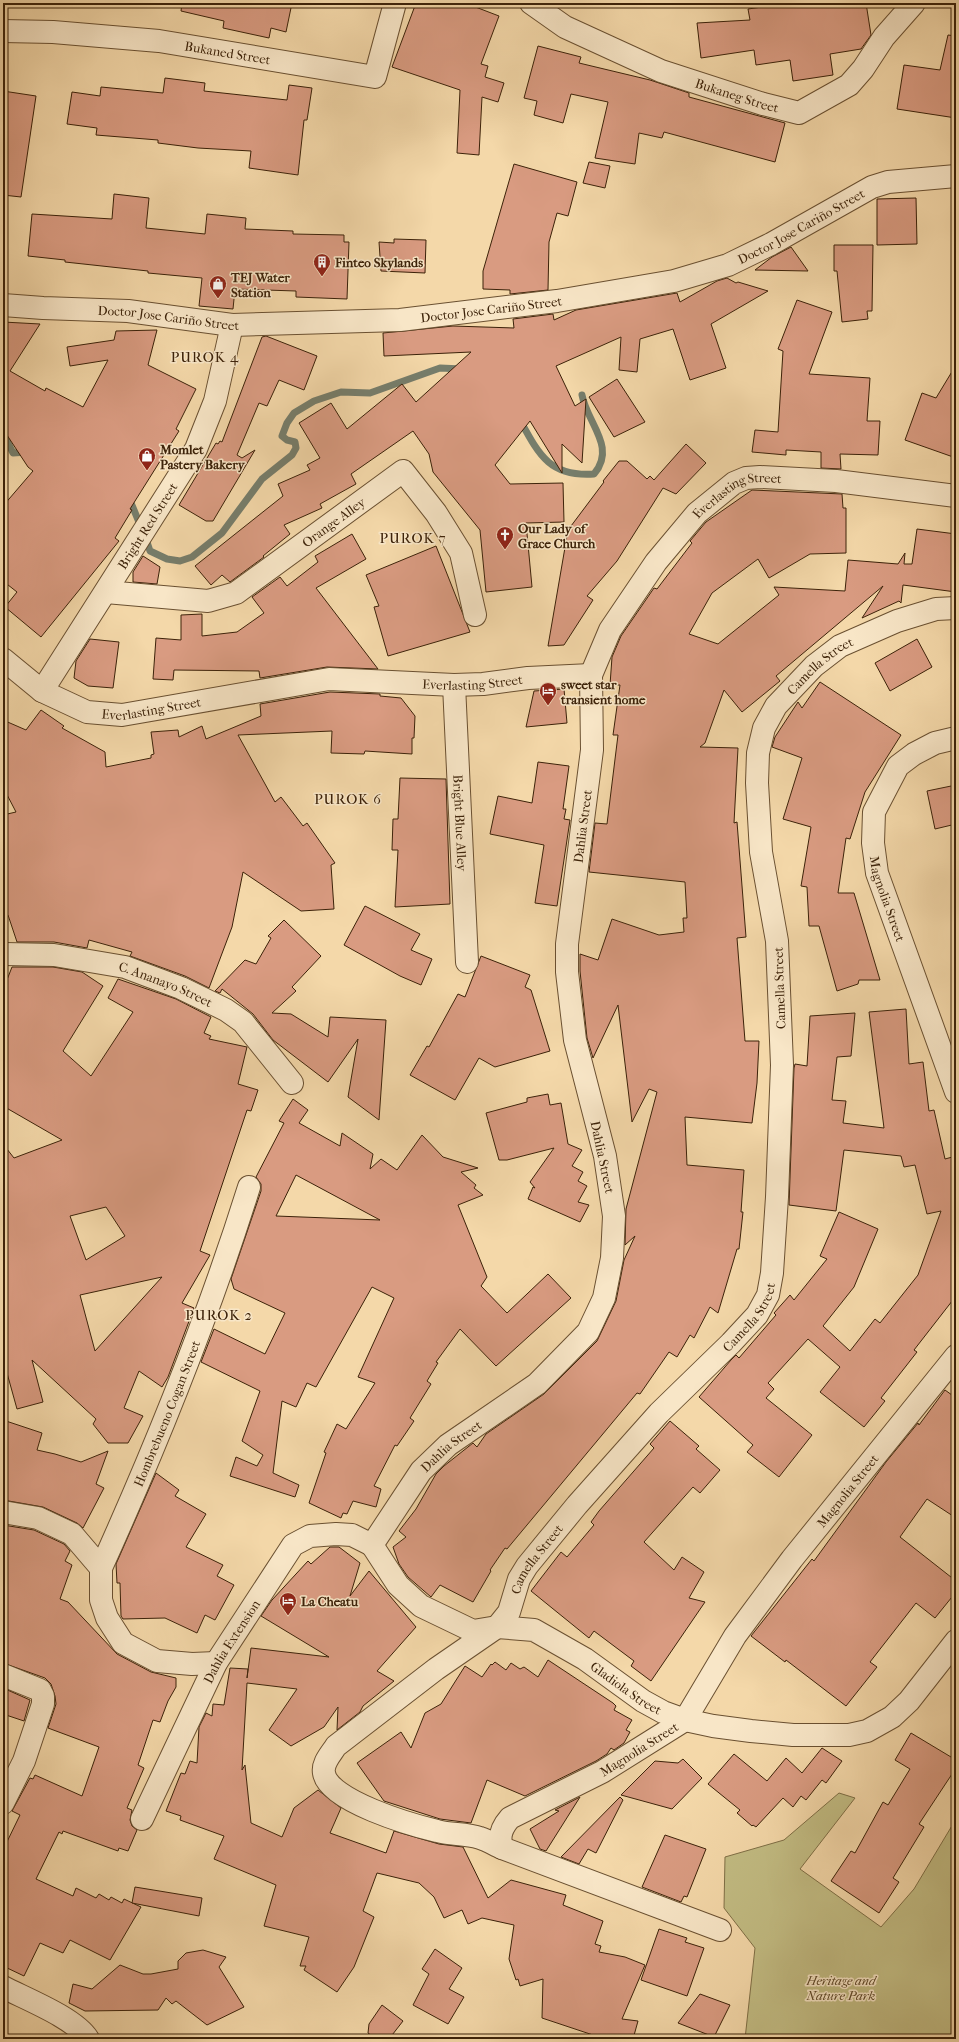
<svg xmlns="http://www.w3.org/2000/svg" width="959" height="2042" font-family="'IM FELL French Canon',serif">
<style>
.green{fill:#c2bc83;stroke:#7f6f46}
.lines{fill:none;stroke-linecap:round;stroke-linejoin:round}
.stream{stroke:#767d6b;stroke-width:7}
.building{fill:#d99b81;stroke:#3c2209;fill-rule:evenodd}
.minor-casing{stroke:#6a5031;stroke-width:24}
.minor{stroke:#f8e6c7;stroke-width:22}
.labels{text-anchor:middle;stroke-width:3;stroke-linejoin:round;paint-order:stroke}
.street-label{font-size:13px;fill:#3c2209;stroke:#f8e6c7}
.poi-label{font-size:13px;font-weight:bold;fill:#3c2209;stroke:#f8e6c7;text-anchor:start}
.park-label{font-size:13px;font-style:italic;fill:#5e4828;stroke:#f8e6c7}
.neighbourhood-label{font-size:14px;letter-spacing:1px;fill:#3c2209;stroke:#f8e6c7}
</style>
<rect width="100%" height="100%" fill="#f4d8a9"/>
<filter id="stains"><feTurbulence type="fractalNoise" baseFrequency=".005" numOctaves="4"/><feColorMatrix values="0 0 0 0 .2 0 0 0 0 .09 0 0 0 0 .02 0 0 0 .5 -.17"/></filter>
<radialGradient id="worn" r=".72"><stop offset=".6" stop-color="#630" stop-opacity="0"/><stop offset="1" stop-color="#630" stop-opacity=".3"/></radialGradient>
<!-- green -->
<path class="green" d="M839,1793L855,1798L800,1869L881,1927L914,1889L956,1819V2039H745L755,1948L724,1908L725,1857L784,1840Z"/>
<g class="lines">
<!-- stream -->
<g class="stream">
<path d="M520,420C539,455 550,477 594,474C617,447 587,423 582,395"/>
<path d="M3,433L13,453L27,452"/>
<path d="M129,498L141,527"/>
<path d="M145,536L150,551L167,559L180,561L192,557L222,533L262,479L292,455L296,448L295,442L287,440L282,436L287,423L294,413L314,401L341,392L370,393L440,368L462,369"/>
</g>
</g>
<!-- building -->
<g class="building">
<path d="M182,3H292L286,32L271,28L269,38L223,28L224,21L181,11Z"/>
<path d="M416,3H465L499,16L481,64L488,66L485,77L504,83L498,102L482,97L479,155L457,153L460,90L392,67Z"/>
<path d="M790,3H866L871,35L861,49L830,54L833,75L793,81L790,60L756,65L754,50L701,58L697,23L750,20L748,9Z"/>
<path d="M948,35L956,36V118L897,109L904,65L940,70Z"/>
<path d="M538,46L581,57L579,63L650,80L689,93V97L785,123L775,162L664,132L662,138L639,133L635,164L595,158L608,102L571,94L563,123L534,115L537,101L524,98Z"/>
<path d="M165,78L205,83L204,91L287,100L289,85L312,88L307,120H304L298,175L249,168L251,151L198,148L158,143V140L96,135L97,128L67,124L72,92L100,96L101,87L163,93Z"/>
<path d="M3,91L36,96L21,197L3,195Z"/>
<path d="M589,162L610,166L605,188L583,183Z"/>
<path d="M514,164L577,182L568,216L557,213L549,242L548,290L510,294V290L483,289V271Z"/>
<path d="M114,194L149,198L146,228L205,234L207,214L246,218L245,229L293,231V234L344,235V242H349L347,299L296,297V291L235,289L233,309L199,306L202,278L148,273V271L65,262V260L28,256L32,214L112,219Z"/>
<path d="M916,198L917,244L877,245V199Z"/>
<path d="M394,239L426,240L425,273L381,271L379,242L394,243Z"/>
<path d="M834,245H873L872,311H867L868,319L842,322L837,271H834Z"/>
<path d="M791,247L808,271L755,270L772,257Z"/>
<path d="M727,278L736,283L738,282L768,291L711,324L726,368L690,380L673,329L640,339L637,372L619,370L621,337L556,366L575,406L586,399L582,463L562,444V473L530,421L495,465L510,484L563,483L564,522L526,523L532,587L486,592L480,530L433,472L429,454L413,431L351,474L356,484L320,504L322,508L284,525L290,534L263,556L264,557L230,582L222,575L211,585L195,566L283,496L278,484L310,470L307,465L320,458L299,423L331,403L347,429L402,384L416,402L471,352L384,356L383,333L453,326L514,328L513,319L553,314L554,320L576,310L677,293L680,302L717,281Z"/>
<path d="M797,300L832,312L809,374L870,378L867,421H880L878,455L840,454L841,469L821,468V452L786,450V455L752,452L755,430L778,432L783,351L778,349Z"/>
<path d="M3,322L40,324L10,371L45,391L46,388L83,407L108,360L70,366L67,347L114,340L116,331L157,330L148,365L196,389L176,429L179,431L130,509L132,510L115,538L119,541L41,637L5,607L17,592L3,581V506L33,471L28,467L3,429Z"/>
<path d="M266,336L317,356L304,390L279,380L267,406L259,403L237,455L242,458L255,450L213,521H206L179,505L216,443L218,444L220,441L222,442L262,337Z"/>
<path d="M956,365V458L905,440L922,393L936,398Z"/>
<path d="M617,379L645,422L614,437L589,397Z"/>
<path d="M686,444L706,463L676,494L663,488L617,561L587,596L593,600L564,645L548,646L568,530L604,482L603,481L619,461H627L647,479L650,476L654,480Z"/>
<path d="M752,490L842,494L843,508H846V553L810,554L769,578L758,559L712,593L689,634L718,644L779,595L774,587L845,591L848,560L898,564L905,553L904,564H912L917,529L956,534V592L903,585L901,603L899,601L862,618L883,586L776,676L780,681L742,712L724,690L705,743L700,747L738,748L734,823L737,822L746,937L737,938L745,1041H759L757,1083L752,1123L685,1117L687,1165L744,1170L741,1212H743L739,1249H737L718,1313L710,1307L694,1338L690,1335L677,1357L669,1352L640,1394L637,1393L507,1549L505,1548L490,1570L491,1571L473,1602L440,1585L431,1597L408,1577L399,1564L393,1547L406,1537L399,1531L416,1509L436,1474L444,1466L473,1443L477,1447L486,1434L544,1394L597,1341L616,1301L624,1260L635,1236L625,1245L626,1209L657,1092L649,1089L632,1122L618,1005L593,1058L587,1038L580,971V954L598,960L612,919L659,935L684,932L683,918H687L685,882L589,872L595,823L607,824L618,735H613L620,685H610L612,657L621,636L654,588L657,589L692,543L690,541L706,522Z"/>
<path d="M352,534L366,559L316,588L378,669L327,667L260,678L259,671L174,670L173,680L153,679L156,638L181,640V615L202,614V636L237,632L264,613L252,597L280,577L287,586L318,562L315,556Z"/>
<path d="M436,546L470,632L388,656L374,607L379,606L366,575Z"/>
<path d="M143,556L160,567L157,584L133,582V572Z"/>
<path d="M90,639L119,642L113,688L88,686L74,678L76,661Z"/>
<path d="M917,639L932,667L890,691L875,663Z"/>
<path d="M820,682L901,735L865,792L850,839L846,838L838,893H854L880,980H859L858,984L837,991L819,926H809L807,887L801,886L811,827L783,819L802,758L772,747L775,737L798,702L802,708Z"/>
<path d="M564,689L567,723L526,727L534,691Z"/>
<path d="M330,692L380,694V696L401,698L415,716L414,738H412V754L365,751L364,754L331,753L332,731L238,735L275,802L281,797L303,826L307,823L335,863L331,865L334,909L301,911L243,872L232,927L209,988L185,976L130,956L132,952L89,940L87,948L54,942H17L8,915L3,918V815L16,812L3,787V720L26,730L41,710L64,726L62,728L105,752L106,767L151,758V755L154,754L151,732L178,730L179,737L202,726L206,739L261,716L260,704Z"/>
<path d="M538,762L569,766L563,809H566L564,819L570,820L557,906L535,903L544,845L490,834L498,796L532,803Z"/>
<path d="M400,778L446,779L450,904L395,907L398,850H392L393,819H398Z"/>
<path d="M956,785V824L935,829L927,791Z"/>
<path d="M365,906L420,934L411,950L432,959L421,985L400,976L344,945Z"/>
<path d="M284,920L321,956L292,987L296,991L272,1013L291,1014L328,1037L330,1017L386,1020L379,1120L348,1097L358,1039L328,1082L273,1040L253,1014L222,989L220,993L215,991L245,960L256,964L271,938L268,936Z"/>
<path d="M481,956L530,975L525,987L531,990L550,1051L495,1067L479,1058L455,1100L410,1075L427,1046L429,1047L458,994L465,997Z"/>
<path d="M12,967H53L82,972L103,986L63,1051L91,1076L133,1012L108,998L118,979L176,999L211,1017L204,1033L211,1036L209,1039L247,1047L238,1084L258,1090L251,1111L247,1110L200,1251L210,1255L182,1303L194,1308L168,1377L162,1387L139,1371L124,1408L143,1416L128,1443H108L93,1424L96,1419L32,1360L43,1402L17,1409L7,1373L3,1372V1144L14,1158L62,1140L3,1106V990ZM106,1207L125,1236L86,1260L70,1216ZM162,1277L95,1351L80,1295Z"/>
<path d="M906,1009L909,1064L923,1062L929,1111L934,1110L945,1159L956,1156V1296L914,1350L917,1352L881,1398L885,1401L864,1427L820,1392L840,1367L808,1339L768,1383L774,1389L766,1398L812,1435L779,1477L747,1452L753,1445L699,1397L731,1360L736,1355L739,1358L776,1315L774,1313L790,1295L794,1300L827,1259L820,1256L839,1212L878,1229L854,1287L823,1326L850,1351L875,1319L880,1323L918,1275L941,1211L927,1214L915,1165L904,1167L901,1156L844,1150L836,1211L789,1205L794,1068L795,1064L807,1066L810,1016L855,1013L851,1056L837,1057L832,1100L846,1101L843,1123L884,1128L869,1012Z"/>
<path d="M548,1094L550,1105L561,1103L568,1144L582,1150L572,1166L583,1172L578,1181L587,1186L578,1202L589,1205L580,1222L528,1199L533,1187L535,1188L530,1182L554,1148L507,1160H499L486,1113L527,1102V1098Z"/>
<path d="M293,1099L308,1110L299,1123L340,1146L342,1133L373,1154L370,1169L381,1159L397,1170L422,1135L443,1157L478,1168L461,1172L476,1185L474,1188L483,1195L458,1205L487,1277L481,1286L507,1313L548,1274L571,1298L496,1366L460,1329L436,1362L438,1363L427,1381L431,1384L410,1418L414,1421L397,1446L395,1445L374,1486L381,1489L376,1507L353,1501L347,1514L343,1513L341,1518L309,1503L326,1453L324,1452L337,1424L346,1429L375,1383L358,1377L394,1298L372,1287L316,1387L307,1383L296,1407L282,1401L273,1473L299,1485L295,1497L230,1476L236,1457L257,1466L263,1455L242,1441L260,1391L201,1362L214,1329L265,1354L285,1313L234,1289L231,1279L261,1191V1184L256,1177L284,1123L279,1121ZM296,1175L380,1220L276,1216Z"/>
<path d="M945,1390L956,1398V1518L927,1499L900,1537L956,1581V1592L935,1618L916,1603L870,1662L877,1667L846,1706L786,1660L785,1662L751,1636L812,1559L814,1561L886,1462L918,1423L919,1425Z"/>
<path d="M3,1420L42,1433L37,1450L55,1454L81,1462L108,1451L96,1484L104,1488L83,1528L77,1523L43,1507L3,1500Z"/>
<path d="M670,1421L699,1446L696,1449L720,1470L700,1493L693,1487L644,1542L674,1570L682,1557L704,1572L689,1598L705,1602L651,1681L631,1666L634,1661L594,1631L589,1638L531,1591L561,1552L567,1557L594,1525L591,1522L599,1511L654,1448L650,1444Z"/>
<path d="M156,1473L179,1490L175,1496L206,1514L186,1547L223,1565L217,1576L234,1585L215,1620L205,1615L197,1633L165,1618L123,1619L121,1616L120,1583H117L116,1564Z"/>
<path d="M3,1525L34,1530L64,1544L70,1551L65,1561L72,1565L60,1599L68,1602L117,1654L151,1672L176,1678V1687L168,1701L160,1722L153,1720L138,1765L144,1768L127,1808L132,1810L130,1820L132,1826L137,1830L128,1851L119,1848L118,1851L63,1831L62,1834L59,1832L36,1879L73,1896L76,1888L96,1898L99,1894L109,1900L111,1897L122,1903L124,1899L141,1907L110,1960L70,1940L63,1953L40,1943L24,1976L3,1966V1850L20,1815L12,1811L30,1778L33,1779L35,1775L82,1796L99,1747L48,1728L56,1704L55,1696L51,1684L45,1678L3,1663Z"/>
<path d="M330,1547H339L360,1563L350,1596L369,1571L416,1627L377,1671L394,1681L363,1706L360,1712L337,1730L338,1707L324,1727L291,1746L269,1730L297,1689L247,1683L242,1770L245,1765L251,1823L282,1837L294,1808L318,1790L341,1808L330,1833L386,1853L394,1831L439,1844L463,1847L488,1898L511,1880L566,1895L563,1905L603,1921L595,1944L601,1946L599,1952L625,1957L645,1965L622,2019L638,2021L633,2039H605L542,2018L543,1979L520,1986L518,1979L516,1980L509,1959L514,1925L482,1918L468,1924L462,1910L444,1918L434,1897L419,1883L377,1873L363,1911L374,1917L354,1967L337,1992L304,1970L306,1966H300L309,1937L264,1926L276,1885L214,1859L224,1836L180,1820L181,1816L166,1811L181,1773L185,1774L190,1761L197,1763L199,1727L206,1713L212,1716L213,1704L224,1705L230,1668L248,1669L247,1678L251,1648L329,1657L261,1616L272,1600L308,1561L311,1564Z"/>
<path d="M548,1660L613,1703L616,1706L614,1710L632,1720L626,1730L630,1732L624,1743L614,1750L611,1748L607,1754L596,1761L525,1796L487,1780L471,1823L440,1819L384,1801L357,1763L401,1732L411,1748L425,1713L441,1704L465,1666L482,1677L491,1664L492,1665L495,1662L506,1670L511,1663L520,1669L524,1667L538,1677Z"/>
<path d="M3,1688L30,1700L24,1721L3,1714Z"/>
<path d="M911,1733L956,1760V1768L919,1824L924,1827L893,1878L899,1882L879,1913L831,1881L851,1851L855,1853L883,1802L888,1805L910,1769L895,1760Z"/>
<path d="M822,1748L842,1761L826,1783L822,1780L806,1800L801,1796L793,1807L783,1798L756,1827L753,1825L752,1826L737,1813L740,1810L708,1784L734,1754L767,1781L786,1758L802,1773Z"/>
<path d="M683,1759L702,1778L672,1809L621,1795L655,1761L678,1763Z"/>
<path d="M580,1797L546,1851L540,1849L530,1829L559,1811L555,1810Z"/>
<path d="M620,1797L623,1800L596,1853L588,1849L579,1864L561,1857Z"/>
<path d="M665,1835L706,1849L687,1897L684,1896L681,1902L642,1887Z"/>
<path d="M135,1887L202,1898L199,1916L132,1903Z"/>
<path d="M659,1929L687,1938L685,1942L704,1948L687,1996L641,1980Z"/>
<path d="M435,1949L462,1968L449,1989L464,1997L448,2024L413,2005L429,1974L422,1969Z"/>
<path d="M203,1950L226,1957L219,1967L244,2007L207,2025L176,2001L172,2004L166,1998L158,2010L85,2011L69,2003L73,1984L92,1989L120,1965L143,1974H151L178,1969V1961L186,1953Z"/>
<path d="M700,1994L730,2005L714,2037L678,2023Z"/>
<path d="M382,2005L403,2021L389,2039H376L368,2033L369,2024Z"/>
</g>
<g class="lines">
<!-- minor casing -->
<g class="minor-casing">
<g id="minor">
<path id="s1" d="M531,3L565,27L661,71L763,104L799,113L849,85L863,69L884,37L914,3"/>
<path id="s2" d="M3,31L53,32L159,41L375,77L395,3"/>
<path id="s3" d="M3,305L43,308L128,311L232,325L400,320L557,301L674,281L728,265L771,244L872,187L888,182L956,176"/>
<path id="s4" d="M106,592L208,601L236,593L403,471L436,513L461,553L475,615"/>
<path id="s5" d="M3,659L42,691L87,712L122,715L329,679L454,685L483,684L528,678L591,675"/>
<path id="s6" d="M454,685L467,962"/>
<path id="s7" d="M42,691L196,449L215,401L232,325"/>
<path id="s8" d="M956,738L935,743L914,754L898,766L874,812L873,843L877,873L956,1092"/>
<path id="s9" d="M5,954L54,955L125,967L181,988L226,1010L243,1022L292,1083"/>
<path d="M3,1512L38,1518L72,1534L101,1568V1600L107,1618L123,1643L157,1661L192,1664L216,1663"/>
<path id="s10" d="M372,1545L421,1471L448,1445L537,1384L588,1332L604,1298L612,1258L614,1216L605,1156L575,1040L567,972V944L592,750L591,675L610,630L656,562L697,513L734,483L746,478L760,477L836,481L956,496"/>
<path id="s11" d="M372,1545L398,1585L421,1606L473,1631L497,1627L534,1630L585,1659L643,1701L663,1712L685,1720L713,1726L751,1731L793,1735H849L867,1731L892,1717L909,1701L956,1641"/>
<path id="s12" d="M101,1568C157,1444 208,1318 249,1187"/>
<path d="M3,1675L40,1690L43,1696V1704L24,1761L3,1803"/>
<path id="s13" d="M142,1819L216,1663L293,1545L310,1536L336,1534L352,1535L372,1545"/>
<path id="s14" d="M502,1848C498,1836 502,1827 510,1818L602,1772L685,1720L735,1636L792,1559L956,1356"/>
<path id="s15" d="M720,1930L502,1848C495,1845 487,1840 480,1838C466,1833 451,1835 437,1831C412,1825 328,1801 324,1773C322,1763 331,1754 336,1746L436,1669L497,1627L509,1612L519,1579L527,1566L577,1505L659,1413L731,1343L757,1315L768,1295L772,1273L777,1197L782,1065L777,941L761,852L757,783L758,753L764,728L776,706L814,666L840,646L897,621L936,609L956,608"/>
<path d="M3,1987C26,1999 75,2018 88,2039"/>
</g>
</g>
<!-- minor -->
<use href="#minor" class="minor"/>
</g>
<!-- icons -->
<defs>
<g id="building-pin" transform="scale(0.9)"><path d="M0 17L-7.5 6A9.5 9.5 0 1 1 7.5 6Z" fill="#8f2418" stroke="#f8e6c7"/><path d="M-4-6H4V6H1V3H-1V6H-4ZM-2.5-4.3h1.7v1.8h-1.7ZM.8-4.3h1.7v1.8H.8ZM-2.5-1h1.7V.8h-1.7ZM.8-1h1.7V.8H.8Z" fill="#fff"/></g>
<g id="shop-pin" transform="scale(0.9)"><path d="M0 17L-7.5 6A9.5 9.5 0 1 1 7.5 6Z" fill="#8f2418" stroke="#f8e6c7"/><path d="M-5-2.5h2.3a2.7 3.5 0 0 1 5.4 0H5L5.5 6h-11ZM-1.5-2.5h3a1.5 2.3 0 0 0-3 0Z" fill="#fff"/></g>
<g id="church-pin" transform="scale(0.9)"><path d="M0 17L-7.5 6A9.5 9.5 0 1 1 7.5 6Z" fill="#8f2418" stroke="#f8e6c7"/><path d="M-1.2-6h2.4v3.5h3.3v2.4h-3.3V6h-2.4V-.1h-3.3v-2.4h3.3Z" fill="#fff"/></g>
<g id="hotel-pin" transform="scale(0.9)"><path d="M0 17L-7.5 6A9.5 9.5 0 1 1 7.5 6Z" fill="#8f2418" stroke="#f8e6c7"/><path d="M-6-4.5h1.5V1H6V5H4.5V3h-9V5H-6ZM-4 0a1.8 1.8 0 1 1 3.6 0ZM.5 0V-2.5h3Q6-2.5 6 0Z" fill="#fff"/></g>
</defs>
<g fill-rule="evenodd">
<use href="#building-pin" x="322" y="262"/>
<use href="#shop-pin" x="218" y="284"/>
<use href="#shop-pin" x="147" y="456"/>
<use href="#church-pin" x="505" y="535"/>
<use href="#hotel-pin" x="548" y="691"/>
<use href="#hotel-pin" x="288" y="1601"/>
</g>
<g class="labels">
<!-- street labels -->
<g class="street-label">
<text dy="5" stroke="none"><textPath href="#s2" startOffset="226">Bukaned Street</textPath></text>
<text dy="5" stroke="none"><textPath href="#s1" startOffset="227">Bukaneg Street</textPath></text>
<text dy="5" stroke="none"><textPath href="#s3" startOffset="814">Doctor Jose Cariño Street</textPath></text>
<text dy="5" stroke="none"><textPath href="#s3" startOffset="490">Doctor Jose Cariño Street</textPath></text>
<text dy="5" stroke="none"><textPath href="#s3" startOffset="166">Doctor Jose Cariño Street</textPath></text>
<text dy="5" stroke="none"><textPath href="#s10" startOffset="1216">Everlasting Street</textPath></text>
<text dy="5" stroke="none"><textPath href="#s4" startOffset="252">Orange Alley</textPath></text>
<text dy="5" stroke="none"><textPath href="#s7" startOffset="196">Bright Red Street</textPath></text>
<text dy="5" stroke="none"><textPath href="#s15" startOffset="1750">Camella Street</textPath></text>
<text dy="5" stroke="none"><textPath href="#s5" startOffset="489">Everlasting Street</textPath></text>
<text dy="5" stroke="none"><textPath href="#s5" startOffset="165">Everlasting Street</textPath></text>
<text dy="5" stroke="none"><textPath href="#s6" startOffset="138">Bright Blue Alley</textPath></text>
<text dy="5" stroke="none"><textPath href="#s10" startOffset="823">Dahlia Street</textPath></text>
<text dy="5" stroke="none"><textPath href="#s8" startOffset="206">Magnolia Street</textPath></text>
<text dy="5" stroke="none"><textPath href="#s9" startOffset="165">C. Ananayo Street</textPath></text>
<text transform="translate(779 988) rotate(-92)" y="5">Camella Street</text>
<text transform="translate(603 1157) rotate(78)" y="5">Dahlia Street</text>
<text dy="5" stroke="none"><textPath href="#s15" startOffset="1066">Camella Street</textPath></text>
<text dy="5" stroke="none"><textPath href="#s12" startOffset="168">Hombrebueno Cogan Street</textPath></text>
<text dy="5" stroke="none"><textPath href="#s10" startOffset="128">Dahlia Street</textPath></text>
<text dy="5" stroke="none"><textPath href="#s14" startOffset="515">Magnolia Street</textPath></text>
<text dy="5" stroke="none"><textPath href="#s15" startOffset="742">Camella Street</textPath></text>
<text dy="5" stroke="none"><textPath href="#s13" startOffset="199">Dahlia Extension</textPath></text>
<text dy="5" stroke="none"><textPath href="#s11" startOffset="307">Gladiola Street</textPath></text>
<text dy="5" stroke="none"><textPath href="#s14" startOffset="179">Magnolia Street</textPath></text>
</g>
<!-- poi labels -->
<g class="poi-label">
<text x="335" y="267">Finteo Skylands</text>
<text x="231" y="282">TEJ Water<tspan x="231" dy="15">Station</tspan></text>
<text x="160" y="454">Momlet<tspan x="160" dy="15">Pastery Bakery</tspan></text>
<text x="518" y="533">Our Lady of<tspan x="518" dy="15">Grace Church</tspan></text>
<text x="561" y="689">sweet star<tspan x="561" dy="15">transient home</tspan></text>
<text x="301" y="1606">La Cheatu</text>
</g>
<!-- park labels -->
<g class="park-label">
<text x="841" y="1985">Heritage and<tspan x="841" dy="15">Nature Park</tspan></text>
</g>
<!-- neighbourhood labels -->
<g class="neighbourhood-label">
<text x="205" y="362">PUROK 4</text>
<text x="413" y="543">PUROK 7</text>
<text x="348" y="804">PUROK 6</text>
<text x="219" y="1320">PUROK 2</text>
</g>
</g>
<!-- margin -->
<rect width="959" height="2042" fill="none" stroke="#f4d8a9" stroke-width="16"/>
<rect x="4" y="4" width="951" height="2034" fill="none" stroke="#3c2209" stroke-width="2"/>
<rect x="8" y="8" width="943" height="2026" fill="none" stroke="#3c2209"/>
<rect width="100%" height="100%" filter="url(#stains)"/>
<rect width="100%" height="100%" fill="url(#worn)"/>
</svg>
